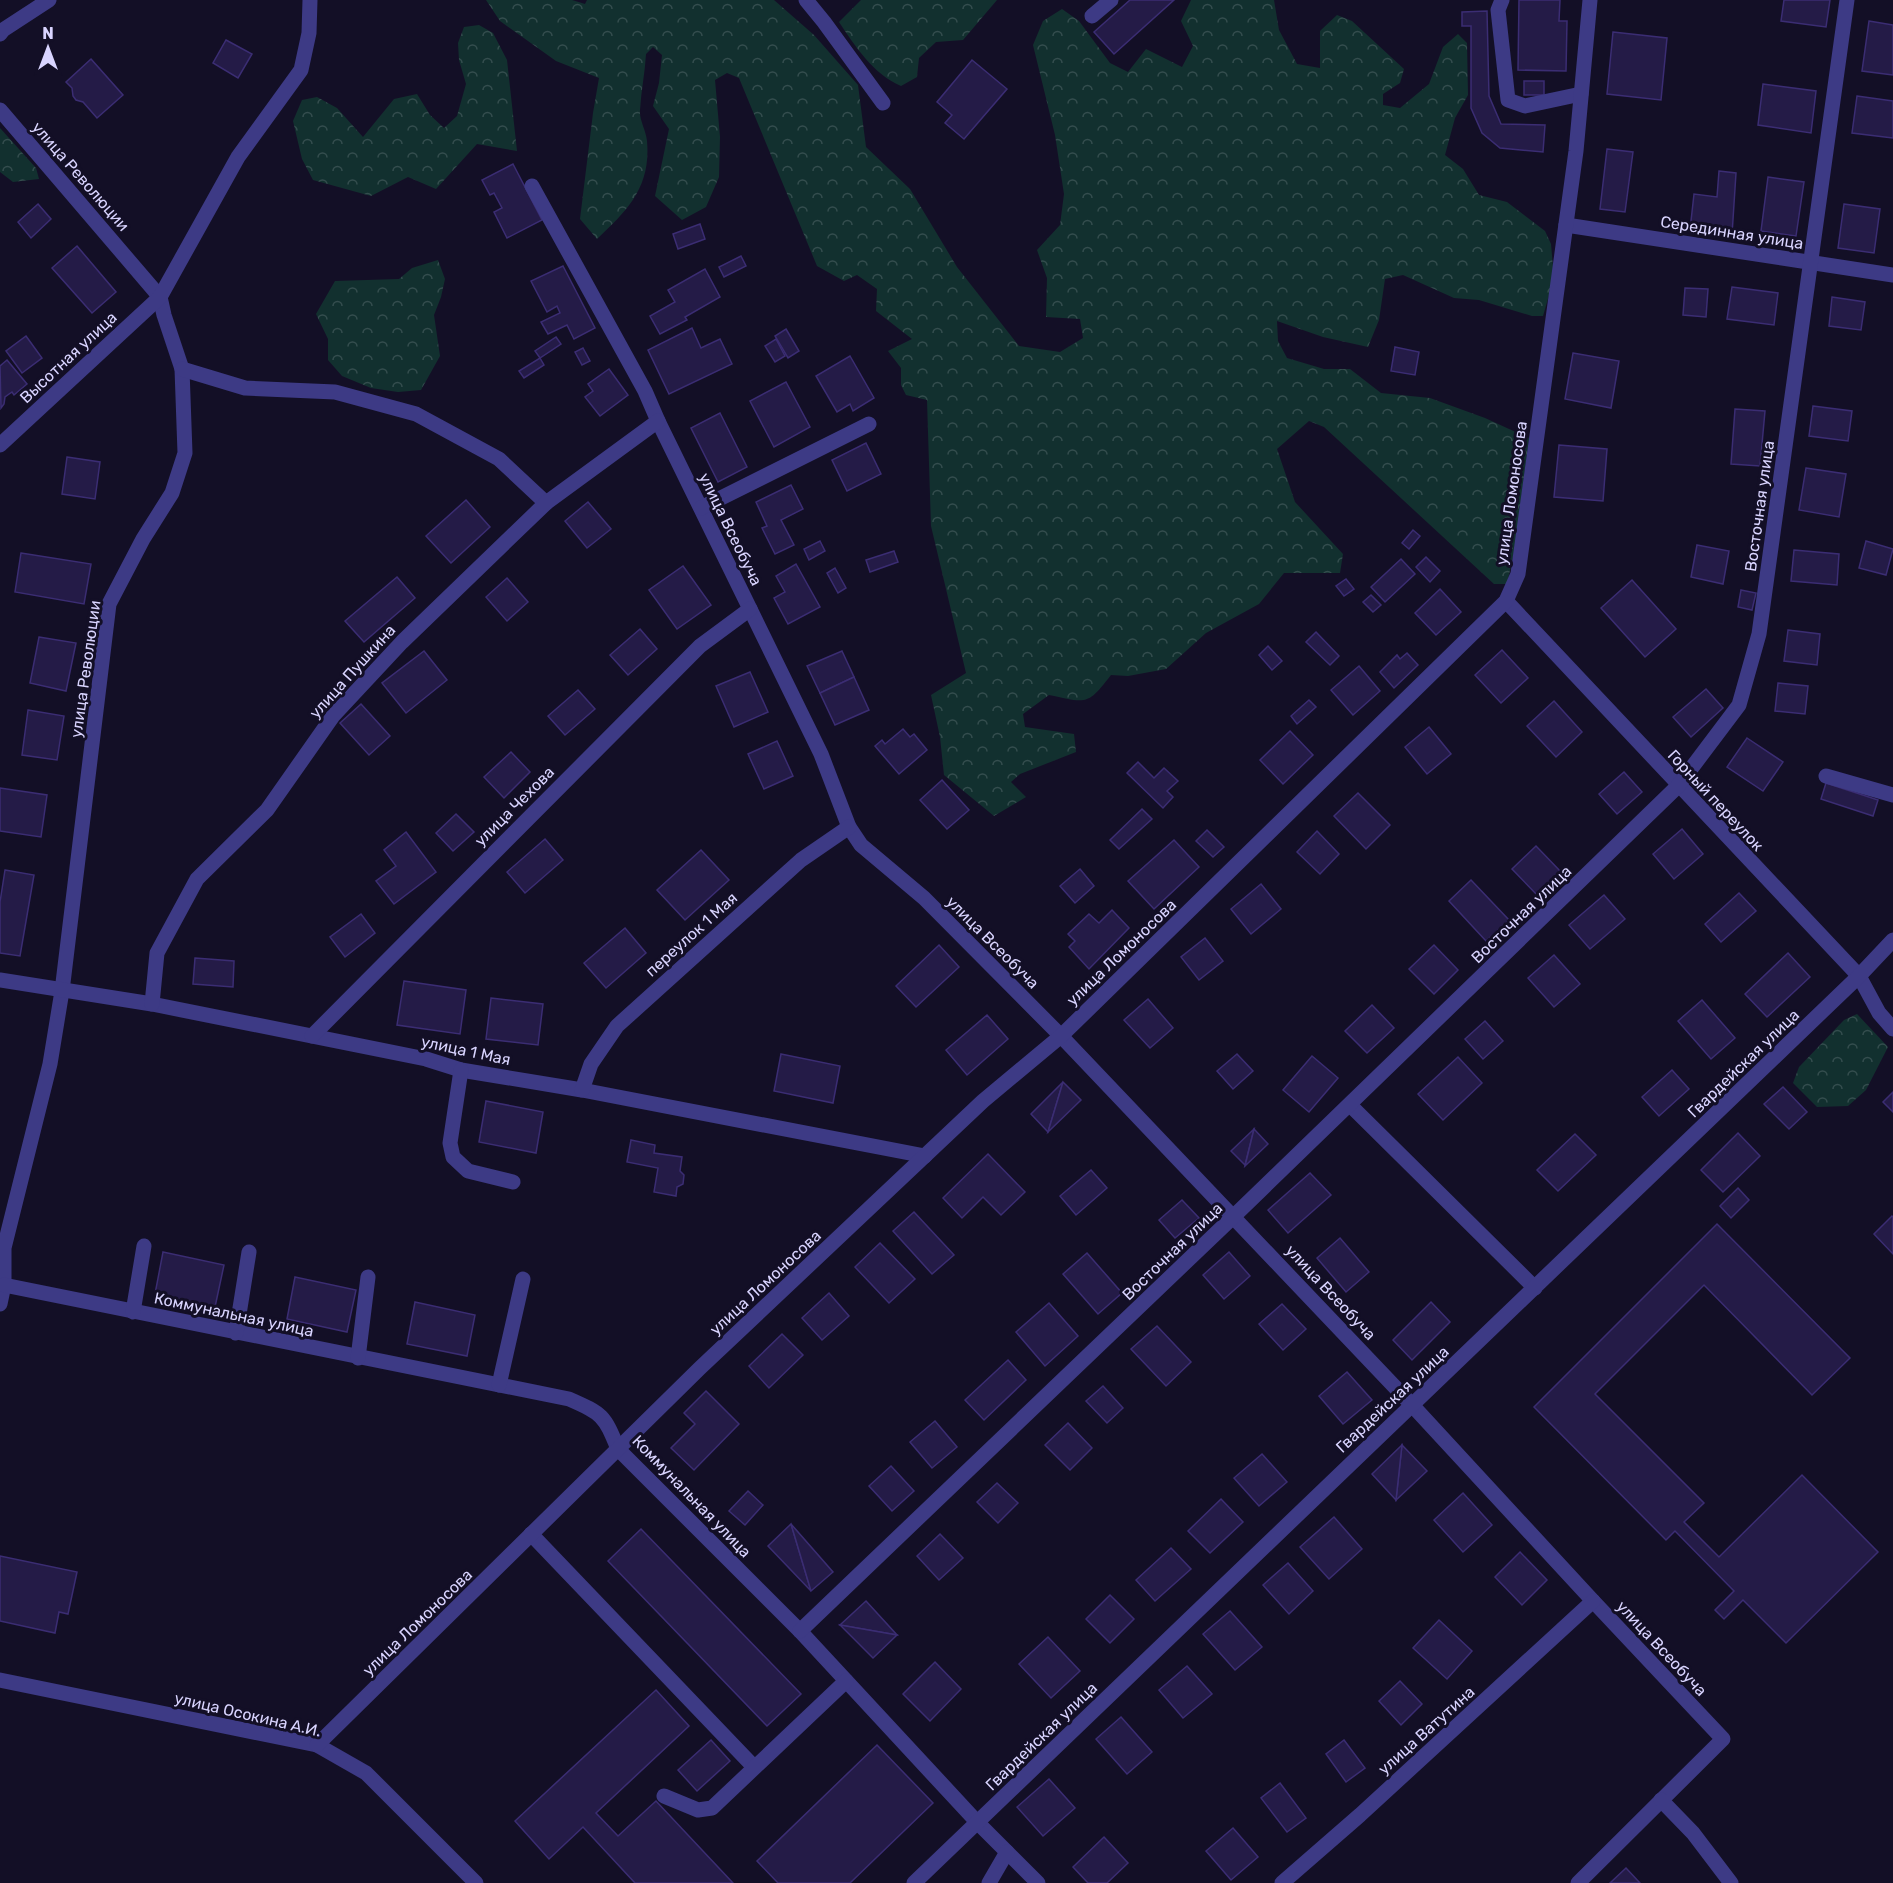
<svg xmlns="http://www.w3.org/2000/svg" width="1893" height="1883" font-family="Rubik,sans-serif">
<style>
.forest{fill:url(#forest-crowns)}
.building{fill:#241b47;stroke:#3b2d73;stroke-width:1.5}
.lines{fill:none;stroke-linecap:round;stroke-linejoin:round}
.minor{stroke:#3d3a85;stroke-width:15}
.labels{text-anchor:middle;stroke-width:6;stroke-linejoin:round;paint-order:stroke}
.street-label{font-size:16px;fill:#d9d4ff;stroke:#130f26}
</style>
<defs>
<pattern id="forest-crowns" width="20" height="18" patternUnits="userSpaceOnUse" patternTransform="scale(1.5)"><rect width="20" height="18" fill="#12302f"/><path d="M2 6a3 3 0 1 1 6 0M12 15a3 3 0 1 1 6 0" fill="none" stroke="#344d4e"/></pattern>
</defs>
<rect width="100%" height="100%" fill="#130f26"/>
<!-- forest -->
<g class="forest">
<path d="M486,0H572L585,4L587,0H774L814,35L858,85L866,147L910,189L957,267L1019,346L1060,352L1083,338L1080,319L1046,317L1047,278L1037,250L1060,225L1064,194L1055,135L1033,45L1043,21L1062,9L1079,21L1110,63L1128,72L1146,49L1182,67L1193,46L1181,21L1191,0H1274L1279,30L1297,64L1320,68V31L1337,15L1352,21L1404,69L1400,83L1383,94V105L1400,108L1429,84L1443,47L1458,34L1467,43L1468,95L1455,118L1445,155L1463,169L1479,195L1507,202L1545,231L1551,244L1554,278L1543,316H1532L1479,300L1454,298L1403,275L1385,279L1379,320L1368,347L1323,337L1277,321L1278,341L1287,358L1324,369H1350L1381,393L1430,398L1485,418L1529,438L1515,548L1507,584H1494L1324,427L1309,421L1277,449L1295,502L1343,554L1340,573H1284L1259,604L1206,633L1166,669L1128,676L1111,675C1087,706 1087,703 1049,695L1023,714L1025,727L1074,734L1076,752L1020,774L1011,782L1026,797L994,816L944,775L940,737L931,695L966,673L931,526L927,400L906,395L901,385V368L888,351L912,339L876,311L877,289L857,275L844,281L817,266L739,78L727,73L715,80L720,137L719,177L706,207L682,220L655,196L669,129L653,106L659,83L662,55L653,47L646,54C645,73 641,91 640,110C639,120 646,130 647,141C651,187 628,210 597,239L580,219L593,113L599,78L556,61L500,21Z"/>
<path d="M861,0H997L963,40L936,42L919,58L917,77L901,86C873,74 855,46 839,22Z"/>
<path d="M479,25L493,33L507,60L517,151L477,144L436,189L408,177L371,196L313,180L302,159L293,121L302,100L317,97L337,108L363,137L394,99L417,94L430,115L444,128L457,116L466,84L459,60L458,43L464,27Z"/>
<path d="M0,128L36,168L39,179L13,182L0,172Z"/>
<path d="M438,260L445,279L441,297L434,315L440,356L421,390L398,392L371,388L342,376L328,360V339L316,314L335,281L399,279L412,268Z"/>
<path d="M1857,1014L1888,1047L1866,1090L1848,1106L1817,1107L1793,1083L1799,1067L1844,1020Z"/>
</g>
<!-- building -->
<g class="building">
<path d="M1130,0H1174L1114,54L1094,32Z"/>
<path d="M1519,0H1560L1559,21H1567L1566,71L1518,70Z"/>
<path d="M1784,0H1830L1826,27L1781,21Z"/>
<path d="M1487,11L1489,96L1501,124L1545,125L1543,152L1500,148L1482,133L1471,108V26H1462V12Z"/>
<path d="M1869,21L1893,25V75L1862,71Z"/>
<path d="M1613,32L1667,38L1661,100L1607,94Z"/>
<path d="M226,40L252,54L238,78L213,63Z"/>
<path d="M91,59L123,95L97,118L83,102L76,100L73,96L72,88L66,82Z"/>
<path d="M972,60L1007,89L964,139L945,123L952,115L937,102Z"/>
<rect x="1524" y="81" width="20" height="14"/>
<path d="M1763,84L1816,91L1811,133L1758,125Z"/>
<path d="M1857,96L1893,101V138L1852,133Z"/>
<path d="M1607,149L1633,152L1625,212L1600,209Z"/>
<path d="M513,164L542,220L507,238L494,212L502,208L494,193L490,195L482,180Z"/>
<path d="M1719,171L1736,173L1732,235L1690,230L1694,194L1717,197Z"/>
<path d="M1768,177L1804,182L1796,236L1761,231Z"/>
<path d="M38,204L51,219L31,238L18,222Z"/>
<path d="M1844,204L1880,209L1874,253L1838,248Z"/>
<path d="M700,224L705,239L678,249L673,234Z"/>
<path d="M77,246L116,292L92,313L52,268Z"/>
<path d="M741,256L746,266L724,277L719,267Z"/>
<path d="M563,266L595,328L574,339L567,325L548,334L541,322L560,313L557,306L547,312L531,281Z"/>
<path d="M705,269L720,297L685,317L687,320L660,334L650,316L675,302L668,290Z"/>
<path d="M1732,287L1778,293L1774,325L1727,319Z"/>
<path d="M1685,288L1708,289L1706,317L1683,315Z"/>
<path d="M1832,297L1865,302L1861,330L1829,326Z"/>
<path d="M692,328L701,348L720,339L732,364L669,394L648,350Z"/>
<path d="M786,329L799,351L788,358L775,336Z"/>
<path d="M26,336L42,358L22,373L6,351Z"/>
<path d="M556,337L561,344L540,358L535,351Z"/>
<path d="M776,339L785,356L775,362L765,346Z"/>
<path d="M1395,347L1419,352L1415,375L1391,371Z"/>
<path d="M583,348L590,361L582,365L575,352Z"/>
<path d="M1573,353L1619,361L1611,408L1565,399Z"/>
<path d="M850,356L874,398L853,411L850,404L837,412L816,376Z"/>
<path d="M540,358L544,365L524,378L519,371Z"/>
<path d="M7,360L27,384L14,395L12,392L5,397L4,404L1,408L0,366Z"/>
<path d="M609,369L628,395L600,416L585,397L593,391L588,384Z"/>
<path d="M786,382L810,427L774,447L750,401Z"/>
<path d="M1813,406L1852,411L1848,441L1809,436Z"/>
<path d="M1735,409L1765,411L1760,466L1731,464Z"/>
<path d="M720,413L747,467L718,482L691,428Z"/>
<path d="M866,443L881,474L847,491L832,460Z"/>
<path d="M1559,445L1607,449L1603,501L1554,497Z"/>
<path d="M67,457L100,462L95,499L62,494Z"/>
<path d="M1806,468L1846,474L1839,517L1799,510Z"/>
<path d="M791,485L803,509L781,520L794,545L775,554L762,528L767,526L756,502Z"/>
<path d="M466,500L490,527L451,563L426,536Z"/>
<path d="M588,502L611,529L587,548L565,521Z"/>
<path d="M1413,530L1420,536L1409,549L1402,543Z"/>
<path d="M820,541L825,551L809,560L804,549Z"/>
<path d="M1866,541L1893,549L1886,575L1859,568Z"/>
<path d="M1697,545L1729,551L1723,584L1691,577Z"/>
<path d="M1794,550L1839,554L1837,585L1791,581Z"/>
<path d="M894,551L898,562L870,572L866,560Z"/>
<path d="M21,553L91,564L84,604L15,592Z"/>
<path d="M1426,557L1440,571L1430,582L1416,567Z"/>
<path d="M1401,559L1415,574L1385,602L1371,587Z"/>
<path d="M796,564L820,607L788,624L774,598L785,592L776,576Z"/>
<path d="M683,566L711,605L677,629L649,590Z"/>
<path d="M835,568L846,588L838,593L827,573Z"/>
<path d="M397,577L415,598L364,642L345,621Z"/>
<path d="M507,578L528,602L507,621L486,597Z"/>
<path d="M1346,579L1354,589L1344,596L1336,586Z"/>
<path d="M1632,580L1676,629L1645,657L1601,608Z"/>
<path d="M1440,589L1461,612L1436,635L1415,613Z"/>
<path d="M1741,590L1756,593L1752,610L1738,607Z"/>
<path d="M1371,595L1381,605L1373,612L1363,602Z"/>
<path d="M640,629L657,649L628,675L610,655Z"/>
<path d="M1788,630L1820,634L1817,665L1784,661Z"/>
<path d="M1316,632L1339,656L1330,665L1306,642Z"/>
<path d="M39,637L76,643L66,691L30,683Z"/>
<path d="M1268,646L1282,661L1272,670L1259,655Z"/>
<path d="M1502,650L1528,678L1501,703L1475,675Z"/>
<path d="M424,651L447,680L406,713L382,683Z"/>
<path d="M842,651L854,677L820,693L807,666Z"/>
<path d="M1407,653L1418,665L1394,688L1380,672L1397,655L1400,659Z"/>
<path d="M1359,666L1380,691L1353,715L1331,690Z"/>
<path d="M750,672L768,712L734,727L716,686Z"/>
<path d="M854,677L869,710L835,725L820,693Z"/>
<path d="M1778,683L1808,686L1805,714L1775,711Z"/>
<path d="M1706,689L1723,708L1691,737L1673,717Z"/>
<path d="M578,690L595,709L565,735L548,716Z"/>
<path d="M1309,700L1316,707L1297,724L1291,716Z"/>
<path d="M1554,701L1582,732L1556,757L1527,726Z"/>
<path d="M361,704L390,736L369,755L340,723Z"/>
<path d="M28,710L64,716L57,760L22,755Z"/>
<path d="M1429,727L1451,754L1427,774L1405,747Z"/>
<path d="M903,729L910,737L914,734L927,750L899,774L875,746L882,740L885,744Z"/>
<path d="M1290,731L1313,755L1283,784L1260,760Z"/>
<path d="M1747,738L1783,762L1763,791L1727,767Z"/>
<path d="M777,741L793,776L764,789L748,754Z"/>
<path d="M511,752L530,772L504,798L484,777Z"/>
<path d="M1138,762L1154,778L1164,768L1178,781L1167,791L1173,797L1163,808L1127,773Z"/>
<path d="M1624,772L1642,792L1617,814L1599,794Z"/>
<path d="M942,780L969,810L947,829L920,800Z"/>
<path d="M1826,783L1878,800L1873,816L1821,799Z"/>
<path d="M0,788L47,795L41,837L0,831Z"/>
<path d="M1358,793L1390,825L1366,849L1334,816Z"/>
<path d="M1142,809L1152,819L1119,849L1110,840Z"/>
<path d="M456,814L474,832L453,851L436,833Z"/>
<path d="M1682,829L1703,854L1674,879L1653,854Z"/>
<path d="M1207,830L1224,847L1213,857L1196,841Z"/>
<path d="M1317,831L1339,854L1320,874L1297,852Z"/>
<path d="M406,832L436,872L394,904L376,881L396,866L384,850Z"/>
<path d="M545,839L563,860L525,893L507,872Z"/>
<path d="M1174,840L1199,867L1154,909L1128,881Z"/>
<path d="M1536,846L1562,873L1538,896L1512,869Z"/>
<path d="M701,850L729,880L685,920L657,890Z"/>
<path d="M1080,869L1094,886L1075,903L1060,886Z"/>
<path d="M5,870L34,875L20,956L0,953V902Z"/>
<path d="M1471,880L1509,920L1486,941L1449,901Z"/>
<path d="M1261,884L1281,909L1251,934L1231,909Z"/>
<path d="M1739,893L1756,911L1721,942L1705,924Z"/>
<path d="M1604,895L1625,919L1590,949L1569,925Z"/>
<path d="M1112,910L1129,928L1089,969L1069,947L1075,941L1068,934L1089,914L1099,923Z"/>
<path d="M361,914L375,933L345,957L330,937Z"/>
<path d="M625,928L646,953L606,988L584,963Z"/>
<path d="M1205,938L1223,961L1199,980L1181,957Z"/>
<path d="M939,945L959,967L916,1007L896,986Z"/>
<path d="M1434,945L1458,970L1434,994L1409,969Z"/>
<path d="M1788,953L1810,977L1767,1017L1745,994Z"/>
<path d="M1554,955L1580,984L1554,1007L1528,978Z"/>
<path d="M195,958L234,961L233,987L193,984Z"/>
<path d="M404,981L466,990L460,1034L397,1025Z"/>
<path d="M491,998L543,1004L538,1045L486,1039Z"/>
<path d="M1148,999L1173,1028L1150,1048L1124,1020Z"/>
<path d="M1702,1000L1735,1038L1711,1059L1678,1021Z"/>
<path d="M1372,1005L1394,1028L1367,1053L1345,1031Z"/>
<path d="M987,1015L1008,1039L967,1075L946,1050Z"/>
<path d="M1485,1021L1503,1041L1483,1059L1465,1039Z"/>
<path d="M781,1054L840,1066L833,1103L774,1091Z"/>
<path d="M1237,1054L1253,1071L1233,1089L1217,1071Z"/>
<path d="M1312,1056L1338,1078L1309,1112L1283,1090Z"/>
<path d="M1458,1057L1482,1083L1443,1120L1418,1094Z"/>
<path d="M1672,1070L1689,1089L1659,1116L1642,1097Z"/>
<path d="M1063,1082L1048,1132L1031,1114Z"/>
<path d="M1063,1082L1081,1100L1048,1132Z"/>
<path d="M1783,1087L1807,1112L1789,1129L1764,1104Z"/>
<path d="M1893,1092V1112L1883,1102Z"/>
<path d="M486,1101L543,1112L536,1153L479,1142Z"/>
<path d="M1254,1129L1245,1165L1231,1151Z"/>
<path d="M1254,1129L1268,1144L1245,1166Z"/>
<path d="M1738,1133L1760,1156L1723,1192L1701,1170Z"/>
<path d="M1575,1134L1596,1155L1558,1191L1537,1170Z"/>
<path d="M631,1140L655,1145L654,1153L682,1157L680,1171L684,1175L683,1184L677,1187L676,1196L654,1192L658,1168L627,1162Z"/>
<path d="M988,1154L1025,1192L1001,1215L983,1197L962,1218L943,1198Z"/>
<path d="M1091,1170L1107,1188L1076,1215L1060,1196Z"/>
<path d="M1310,1173L1331,1195L1288,1233L1268,1210Z"/>
<path d="M1738,1188L1749,1200L1731,1218L1720,1206Z"/>
<path d="M1182,1200L1199,1218L1175,1238L1159,1220Z"/>
<path d="M914,1212L954,1255L932,1274L893,1231Z"/>
<path d="M1892,1216L1893,1217V1254L1874,1234Z"/>
<path d="M1717,1224L1850,1358L1812,1395L1704,1285L1595,1394L1704,1503L1684,1522L1719,1557L1802,1475L1878,1552L1786,1643L1743,1600L1724,1619L1715,1610L1734,1591L1675,1531L1666,1540L1534,1407Z"/>
<path d="M1340,1238L1369,1272L1346,1292L1317,1258Z"/>
<path d="M880,1243L915,1279L889,1303L855,1267Z"/>
<path d="M163,1252L224,1265L215,1307L155,1294Z"/>
<path d="M1229,1252L1250,1276L1224,1299L1203,1275Z"/>
<path d="M1087,1253L1122,1293L1098,1314L1063,1274Z"/>
<path d="M295,1277L356,1290L347,1332L287,1319Z"/>
<path d="M829,1293L849,1316L822,1340L802,1318Z"/>
<path d="M415,1302L475,1315L467,1356L407,1344Z"/>
<path d="M1431,1302L1450,1322L1412,1360L1393,1340Z"/>
<path d="M1049,1303L1078,1336L1045,1366L1016,1332Z"/>
<path d="M1282,1304L1306,1329L1283,1350L1259,1324Z"/>
<path d="M1157,1326L1191,1362L1166,1386L1131,1349Z"/>
<path d="M782,1334L803,1355L769,1388L749,1366Z"/>
<path d="M1008,1360L1026,1380L984,1420L965,1400Z"/>
<path d="M1347,1372L1372,1400L1343,1424L1319,1396Z"/>
<path d="M1103,1386L1123,1408L1107,1423L1086,1401Z"/>
<path d="M706,1391L739,1424L694,1470L671,1448L695,1424L684,1413Z"/>
<path d="M935,1421L957,1447L932,1468L910,1442Z"/>
<path d="M1068,1423L1092,1448L1070,1470L1045,1445Z"/>
<path d="M1402,1445L1427,1471L1396,1500Z"/>
<path d="M1402,1445L1396,1500L1372,1474Z"/>
<path d="M1262,1454L1287,1482L1259,1506L1234,1478Z"/>
<path d="M891,1466L914,1491L892,1511L869,1486Z"/>
<path d="M997,1483L1018,1503L998,1523L977,1502Z"/>
<path d="M748,1491L763,1505L745,1525L729,1511Z"/>
<path d="M1463,1493L1492,1525L1463,1552L1434,1520Z"/>
<path d="M1221,1499L1243,1522L1210,1553L1188,1531Z"/>
<path d="M1334,1517L1362,1549L1329,1579L1300,1547Z"/>
<path d="M791,1524L811,1591L768,1546Z"/>
<path d="M791,1524L833,1572L811,1591Z"/>
<path d="M641,1529L801,1694L767,1726L608,1561Z"/>
<path d="M940,1534L963,1558L939,1580L917,1556Z"/>
<path d="M1171,1548L1191,1569L1155,1601L1136,1580Z"/>
<path d="M1520,1552L1547,1580L1522,1605L1495,1577Z"/>
<path d="M0,1556L77,1572L68,1614L59,1612L55,1633L0,1621Z"/>
<path d="M1288,1563L1313,1591L1289,1614L1263,1585Z"/>
<path d="M1110,1595L1134,1619L1110,1643L1086,1619Z"/>
<path d="M866,1601L897,1635L840,1625Z"/>
<path d="M1230,1611L1262,1647L1235,1670L1203,1634Z"/>
<path d="M1439,1620L1472,1651L1447,1679L1413,1648Z"/>
<path d="M840,1625L897,1635L873,1658Z"/>
<path d="M1048,1637L1080,1671L1051,1698L1019,1664Z"/>
<path d="M935,1662L961,1689L930,1721L903,1694Z"/>
<path d="M1187,1666L1212,1694L1183,1718L1159,1690Z"/>
<path d="M1400,1681L1422,1704L1401,1725L1379,1701Z"/>
<path d="M656,1690L689,1726L596,1813L618,1836L656,1801L733,1883H635L583,1827L549,1859L515,1821Z"/>
<path d="M1121,1717L1152,1752L1127,1774L1096,1739Z"/>
<path d="M711,1740L730,1761L697,1791L678,1770Z"/>
<path d="M1344,1740L1365,1768L1346,1782L1326,1754Z"/>
<path d="M877,1745L933,1803L850,1883H778L757,1861Z"/>
<path d="M1049,1779L1075,1808L1043,1836L1017,1807Z"/>
<path d="M1280,1783L1306,1818L1287,1832L1261,1798Z"/>
<path d="M1233,1828L1258,1857L1231,1880L1206,1851Z"/>
<path d="M1104,1837L1128,1863L1107,1883H1088L1073,1867Z"/>
<path d="M1626,1868L1640,1883H1610Z"/>
</g>
<g class="lines">
<!-- minor -->
<g class="minor">
<path d="M806,0L824,22L883,103"/>
<path d="M1502,0L1498,10L1508,100L1525,106L1581,94"/>
<path d="M1092,16L1111,0"/>
<path d="M0,34L3,30L49,0"/>
<path d="M0,110L160,297L164,315L182,369L185,453L172,493L143,539L109,604L62,991L50,1064L4,1248V1285L0,1304"/>
<path d="M532,186L645,391L658,421L821,754L849,827L861,845L924,898L1061,1036L1412,1405L1593,1601L1723,1739L1578,1883"/>
<path d="M1566,225L1893,275"/>
<path d="M182,369L245,388L335,392L416,414L499,459L546,503"/>
<path d="M0,445L160,297L238,157L301,70L309,33L310,0"/>
<path d="M701,508L869,424"/>
<path d="M1506,601L1859,976L1879,1013L1893,1029"/>
<path d="M1826,776L1893,795"/>
<path d="M0,980L152,1004L426,1059L461,1070L582,1090L925,1156"/>
<path d="M152,1004L157,953L197,879L267,810L333,716L402,642L546,503L658,421"/>
<path d="M312,1036L700,646L750,609"/>
<path d="M461,1070L450,1143L453,1157L468,1171L513,1182"/>
<path d="M582,1090L591,1064L617,1026L801,860L849,827"/>
<path d="M1350,1105L1535,1288"/>
<path d="M4,1285L569,1399C603,1414 604,1415 618,1449L800,1631L977,1822L1038,1883"/>
<path d="M133,1312L144,1246"/>
<path d="M236,1333L249,1252"/>
<path d="M358,1358L368,1277"/>
<path d="M499,1385L523,1279"/>
<path d="M531,1534L754,1767"/>
<path d="M800,1631L1234,1216L1678,786L1739,705L1759,634L1847,0"/>
<path d="M0,1680L317,1745L366,1773L476,1883"/>
<path d="M317,1745L700,1368L983,1101L1061,1036L1506,601L1518,574L1576,151L1590,0"/>
<path d="M664,1796L698,1810L712,1808L846,1681"/>
<path d="M1661,1800L1693,1833L1731,1883"/>
<path d="M914,1883L1859,976L1893,940"/>
<path d="M989,1883L1007,1852"/>
<path d="M1282,1883L1360,1815L1593,1601"/>
</g>
</g>
<g class="labels">
<!-- street labels -->
<g class="street-label">
<text transform="translate(81 176) rotate(49)" y="6">улица Революции</text>
<text transform="translate(1732 232) rotate(9)" y="6">Серединная улица</text>
<text transform="translate(68 357) rotate(-43)" y="6">Высотная улица</text>
<text transform="translate(1511 493) rotate(-82)" y="6">улица Ломоносова</text>
<text transform="translate(1759 506) rotate(-82)" y="6">Восточная улица</text>
<text transform="translate(731 529) rotate(64)" y="6">улица Всеобуча</text>
<text transform="translate(85 669) rotate(-82)" y="6">улица Революции</text>
<text transform="translate(352 671) rotate(-48)" y="6">улица Пушкина</text>
<text transform="translate(1716 800) rotate(47)" y="6">Горный переулок</text>
<text transform="translate(514 806) rotate(-45)" y="6">улица Чехова</text>
<text transform="translate(1521 914) rotate(-44)" y="6">Восточная улица</text>
<text transform="translate(691 934) rotate(-42)" y="6">переулок 1 Мая</text>
<text transform="translate(993 942) rotate(45)" y="6">улица Всеобуча</text>
<text transform="translate(1121 952) rotate(-44)" y="6">улица Ломоносова</text>
<text transform="translate(466 1050) rotate(12)" y="6">улица 1 Мая</text>
<text transform="translate(1743 1063) rotate(-44)" y="6">Гвардейская улица</text>
<text transform="translate(1172 1251) rotate(-44)" y="6">Восточная улица</text>
<text transform="translate(765 1282) rotate(-43)" y="6">улица Ломоносова</text>
<text transform="translate(1331 1292) rotate(47)" y="6">улица Всеобуча</text>
<text transform="translate(234 1314) rotate(12)" y="6">Коммунальная улица</text>
<text transform="translate(1392 1399) rotate(-43)" y="6">Гвардейская улица</text>
<text transform="translate(692 1496) rotate(46)" y="6">Коммунальная улица</text>
<text transform="translate(417 1622) rotate(-44)" y="6">улица Ломоносова</text>
<text transform="translate(1662 1648) rotate(47)" y="6">улица Всеобуча</text>
<text transform="translate(248 1714) rotate(13)" y="6">улица Осокина А.И.</text>
<text transform="translate(1426 1730) rotate(-42)" y="6">улица Ватутина</text>
<text transform="translate(1041 1736) rotate(-44)" y="6">Гвардейская улица</text>
</g>
</g>
<!-- north arrow -->
<g transform="translate(48 48)" stroke="#130f26" stroke-width="4.5" paint-order="stroke">
<path d="M0-4.5L10 22L0 15L-10 22Z" fill="#d9d4ff"/>
<text y="-9" font-size="16" font-weight="bold" text-anchor="middle" fill="#d9d4ff">N</text>
</g>
</svg>
